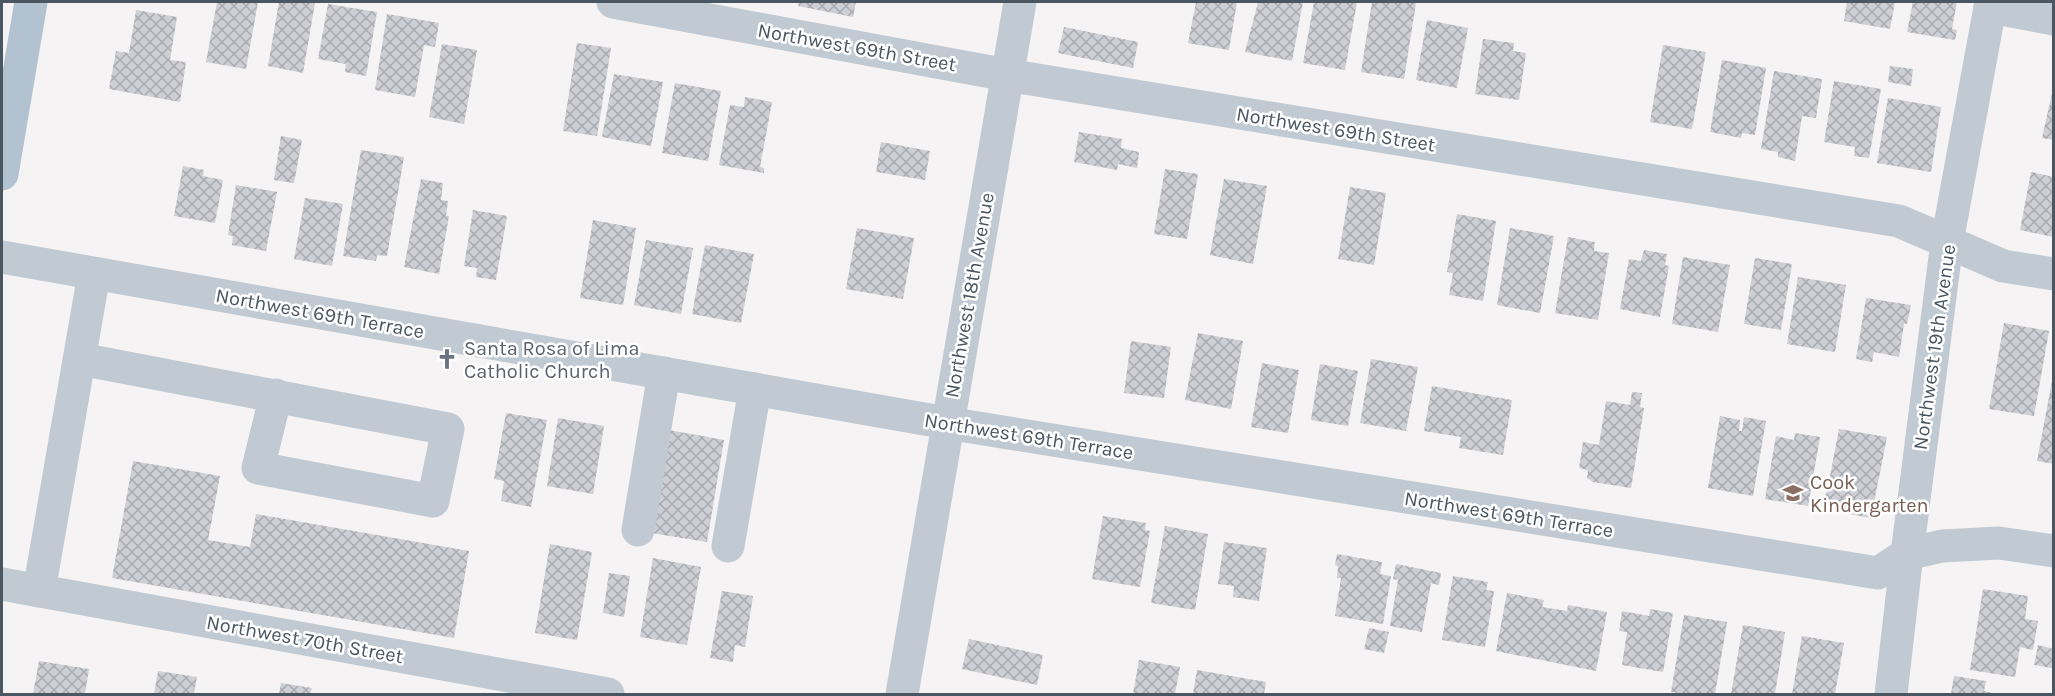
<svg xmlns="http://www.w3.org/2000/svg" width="2055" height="696" font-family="Karla,sans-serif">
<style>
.building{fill:url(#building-cross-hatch)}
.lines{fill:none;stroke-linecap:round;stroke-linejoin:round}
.minor{stroke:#c1cad2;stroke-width:33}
.major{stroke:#b3c2d1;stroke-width:33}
.labels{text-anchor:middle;stroke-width:5;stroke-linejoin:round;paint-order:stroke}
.street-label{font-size:20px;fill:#4a5661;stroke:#fff}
.worship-label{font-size:20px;fill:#5b616d;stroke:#fff;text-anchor:start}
.education-label{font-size:20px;fill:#785e54;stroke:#fff;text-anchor:start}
</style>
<defs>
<pattern id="building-cross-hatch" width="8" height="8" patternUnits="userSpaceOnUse" patternTransform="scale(1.5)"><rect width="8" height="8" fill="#cdcfd5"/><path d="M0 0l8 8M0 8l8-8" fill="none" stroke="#a8abb0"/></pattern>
</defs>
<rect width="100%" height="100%" fill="#f5f3f3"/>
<!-- building -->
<g class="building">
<path d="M217,2H258L246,69L206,62Z"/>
<path d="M279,2L315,3L303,73L268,66Z"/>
<path d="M799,2H856L853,17L798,6Z"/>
<path d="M1196,2H1237L1229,50L1188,43Z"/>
<path d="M1258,2H1303L1292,61L1245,52Z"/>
<path d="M1314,2H1357L1345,70L1303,63Z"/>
<path d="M1372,2L1416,3L1404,79L1361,72Z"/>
<path d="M1847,2H1895L1890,29L1844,21Z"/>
<path d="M1913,2H1957L1952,29L1957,30L1955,40L1907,32Z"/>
<path d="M328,4L377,12L366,76L345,72L346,64L318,59Z"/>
<path d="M136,10L177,17L170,60L186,62L180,102L109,89L116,51L129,53Z"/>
<path d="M387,14L439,23L435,47L424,45L415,97L375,90Z"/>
<path d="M1427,20L1468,28L1457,88L1416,80Z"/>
<path d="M1064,27L1138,42L1133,68L1058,53Z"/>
<path d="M1483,39L1514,43L1513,51L1526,53L1519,100L1475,94Z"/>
<path d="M577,43L611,48L597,136L563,131Z"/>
<path d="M442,44L477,50L464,124L429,117Z"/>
<path d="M1663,45L1706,52L1692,129L1650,122Z"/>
<path d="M1722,60L1766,68L1755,135L1742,133L1741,138L1710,132Z"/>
<path d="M1890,66L1913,69L1911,86L1888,82Z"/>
<path d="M1774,71L1822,79L1816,118L1802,116L1795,161L1778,157V152L1761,149Z"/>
<path d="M614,74L663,82L651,146L602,137Z"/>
<path d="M1834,81L1881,89L1869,158L1854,156L1855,147L1824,142Z"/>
<path d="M675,83L721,91L708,161L662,153Z"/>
<path d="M2053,89L2054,90V140L2042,138Z"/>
<path d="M745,97L772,102L760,167L764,168V173L719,165L730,105L744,107Z"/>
<path d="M1888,98L1941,107L1931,172L1877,163Z"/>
<path d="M1079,132L1122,139L1121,148L1139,152L1137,168L1118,164L1117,170L1074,162Z"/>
<path d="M281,136L302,140L294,183L274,180Z"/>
<path d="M881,142L930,151L925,180L876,172Z"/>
<path d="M361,150L404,157L387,256L377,255L376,261L343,256Z"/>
<path d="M183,166L204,170L203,176L223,180L215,223L174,216Z"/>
<path d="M1165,169L1198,174L1187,239L1154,234Z"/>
<path d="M2031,172L2054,177V237L2020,230Z"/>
<path d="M421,179L443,183L441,200L448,201L446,216H449L439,274L404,267Z"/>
<path d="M1224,179L1267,186L1253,264L1210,255Z"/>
<path d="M236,185L277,192L266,251L232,245L233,236L228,235Z"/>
<path d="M1350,187L1386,193L1374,265L1338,259Z"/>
<path d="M305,198L343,204L332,266L294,259Z"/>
<path d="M473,210L507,216L496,280L476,277L477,268L464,266Z"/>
<path d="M1457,214L1496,221L1483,301L1449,295L1453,273L1447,272Z"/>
<path d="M593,220L636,228L623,305L580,298Z"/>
<path d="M857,228L914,238L903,299L846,289Z"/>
<path d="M1510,228L1554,236L1540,313L1497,305Z"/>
<path d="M1568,237L1595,242L1594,251L1609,253L1598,320L1555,313Z"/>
<path d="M646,240L693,248L681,314L634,305Z"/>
<path d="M705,245L754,254L741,323L692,314Z"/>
<path d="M1644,250L1667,254L1665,265L1669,266L1660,317L1620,309L1629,259L1641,261Z"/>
<path d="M1683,257L1730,265L1718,332L1672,324Z"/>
<path d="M1755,258L1792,264L1781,330L1744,324Z"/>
<path d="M1798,277L1846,285L1835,352L1787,344Z"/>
<path d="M1866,298L1911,305L1907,324H1904L1899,357L1874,352L1872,362L1856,359Z"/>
<path d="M2004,323L2049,331L2034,416L1989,409Z"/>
<path d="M1198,333L1243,341L1231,409L1185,400Z"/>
<path d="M1131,341L1171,347L1164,398L1124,393Z"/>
<path d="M1371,359L1418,367L1406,431L1360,423Z"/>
<path d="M1262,363L1299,370L1288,433L1251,427Z"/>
<path d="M1320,364L1358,371L1348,426L1311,420Z"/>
<path d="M2052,381H2054V464L2037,461Z"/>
<path d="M1432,386L1512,400L1503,455L1459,448L1461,437L1424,431Z"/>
<path d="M1632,392L1642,393L1640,407L1644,408L1631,488L1593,482L1587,478L1588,470L1579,468L1583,442L1599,445L1606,401L1630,405Z"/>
<path d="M506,413L547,420L531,507L501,501L504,481L494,479Z"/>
<path d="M1720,416L1740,420L1739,431H1742L1744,417L1766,421L1753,496L1708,488Z"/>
<path d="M558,418L604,426L593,494L547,486Z"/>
<path d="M1839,429L1887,437L1871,518L1822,509L1828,487Z"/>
<path d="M669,430L724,440L707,542L651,533Z"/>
<path d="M1795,433L1820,437L1808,506L1765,499L1776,436L1794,440Z"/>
<path d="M133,461L220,476L208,540L250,547L256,514L469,551L454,638L112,578Z"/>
<path d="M1103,516L1146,523L1145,530L1150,531L1140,587L1092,579Z"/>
<path d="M1165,526L1208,534L1195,610L1151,603Z"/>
<path d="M1224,542L1267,548L1259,601L1233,597L1234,586L1218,584Z"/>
<path d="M550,544L592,552L577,640L535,633Z"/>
<path d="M1337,554L1382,562L1380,574L1391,576L1383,624L1335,616L1341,578H1337L1338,566L1335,565Z"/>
<path d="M653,558L701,567L687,645L640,637Z"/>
<path d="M1396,564L1441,573L1439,585L1431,583L1422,632L1390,626L1398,580L1393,579Z"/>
<path d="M609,573L630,576L624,617L603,613Z"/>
<path d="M1453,576L1488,582L1486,590L1494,591L1485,647L1442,640Z"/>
<path d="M1983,589L2028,596L2025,619L2038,621L2033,650L2020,647L2015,677L1970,670Z"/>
<path d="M722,591L753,596L745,647L735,645L733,662L710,658Z"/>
<path d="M1507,593L1544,600L1542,607L1567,611L1568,605L1607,612L1596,671L1496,651Z"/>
<path d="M1650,609L1673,613L1663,672L1622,665L1627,632L1619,631L1622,611L1649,616Z"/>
<path d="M1684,615L1727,622L1715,694H1687L1671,692Z"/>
<path d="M1743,625L1785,632L1775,694H1731Z"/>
<path d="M1369,628L1389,632L1384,653L1364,649Z"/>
<path d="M1802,636L1844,643L1835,694H1792Z"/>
<path d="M969,639L1043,655L1037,685L962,669Z"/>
<path d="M2038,645L2054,649L2052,668L2034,665Z"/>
<path d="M1139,660L1180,667L1175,694H1133Z"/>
<path d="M39,661L89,669L85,694H33Z"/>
<path d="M1197,670L1266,682L1264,694H1193Z"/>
<path d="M158,671L197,677L194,694H154Z"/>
<path d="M1954,676L1986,681L1984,691L1996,694H1951Z"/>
<path d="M281,683L312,688L310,694H279Z"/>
</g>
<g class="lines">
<!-- minor -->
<g class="minor">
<path d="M613,2L1007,75L1899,221L2003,266L2054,274"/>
<path d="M1990,7L2054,19"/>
<path d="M2,257L947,423L1878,573L1907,554L1942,546L1999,543L2054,551"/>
<path d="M80,359L448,429L433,501L258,468L276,395"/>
<path d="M638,530L664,373"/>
<path d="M728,546L755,389"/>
<path d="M2,584L608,694"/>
<path d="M39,591L94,274"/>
<path d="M902,694L1020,2"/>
<path d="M1891,694L1907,554L1947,242L1991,2"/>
</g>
<!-- major -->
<path class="major" d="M2,174L31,2"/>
</g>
<!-- icons -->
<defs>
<g id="church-bare" transform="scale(1.62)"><path d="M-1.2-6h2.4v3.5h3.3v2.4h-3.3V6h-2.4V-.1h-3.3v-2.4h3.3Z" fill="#6b7280" stroke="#fff" stroke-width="2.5" paint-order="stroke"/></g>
<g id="school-bare" transform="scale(1.62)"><path d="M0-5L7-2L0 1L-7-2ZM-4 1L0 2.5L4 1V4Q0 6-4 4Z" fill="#8d6e63" stroke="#fff" stroke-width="2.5" paint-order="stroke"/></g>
</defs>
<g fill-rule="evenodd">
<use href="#church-bare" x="447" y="359"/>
<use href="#school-bare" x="1793" y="493"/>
</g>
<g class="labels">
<!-- street labels -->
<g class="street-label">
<text transform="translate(857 47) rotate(10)" y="7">Northwest 69th Street</text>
<text transform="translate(1336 129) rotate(9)" y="7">Northwest 69th Street</text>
<text transform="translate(969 295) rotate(-80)" y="7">Northwest 18th Avenue</text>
<text transform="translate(320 313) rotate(10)" y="7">Northwest 69th Terrace</text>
<text transform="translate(1934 347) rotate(-82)" y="7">Northwest 19th Avenue</text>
<text transform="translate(1029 436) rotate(9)" y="7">Northwest 69th Terrace</text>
<text transform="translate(1509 514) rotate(9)" y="7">Northwest 69th Terrace</text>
<text transform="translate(305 639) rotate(10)" y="7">Northwest 70th Street</text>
</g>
<!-- worship labels -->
<g class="worship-label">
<text x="464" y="355">Santa Rosa of Lima<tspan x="464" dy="23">Catholic Church</tspan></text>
</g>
<!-- education labels -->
<g class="education-label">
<text x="1810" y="489">Cook<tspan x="1810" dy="23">Kindergarten</tspan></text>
</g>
</g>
<!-- border -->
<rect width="2055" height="696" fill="none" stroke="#4a5661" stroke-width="6"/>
</svg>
